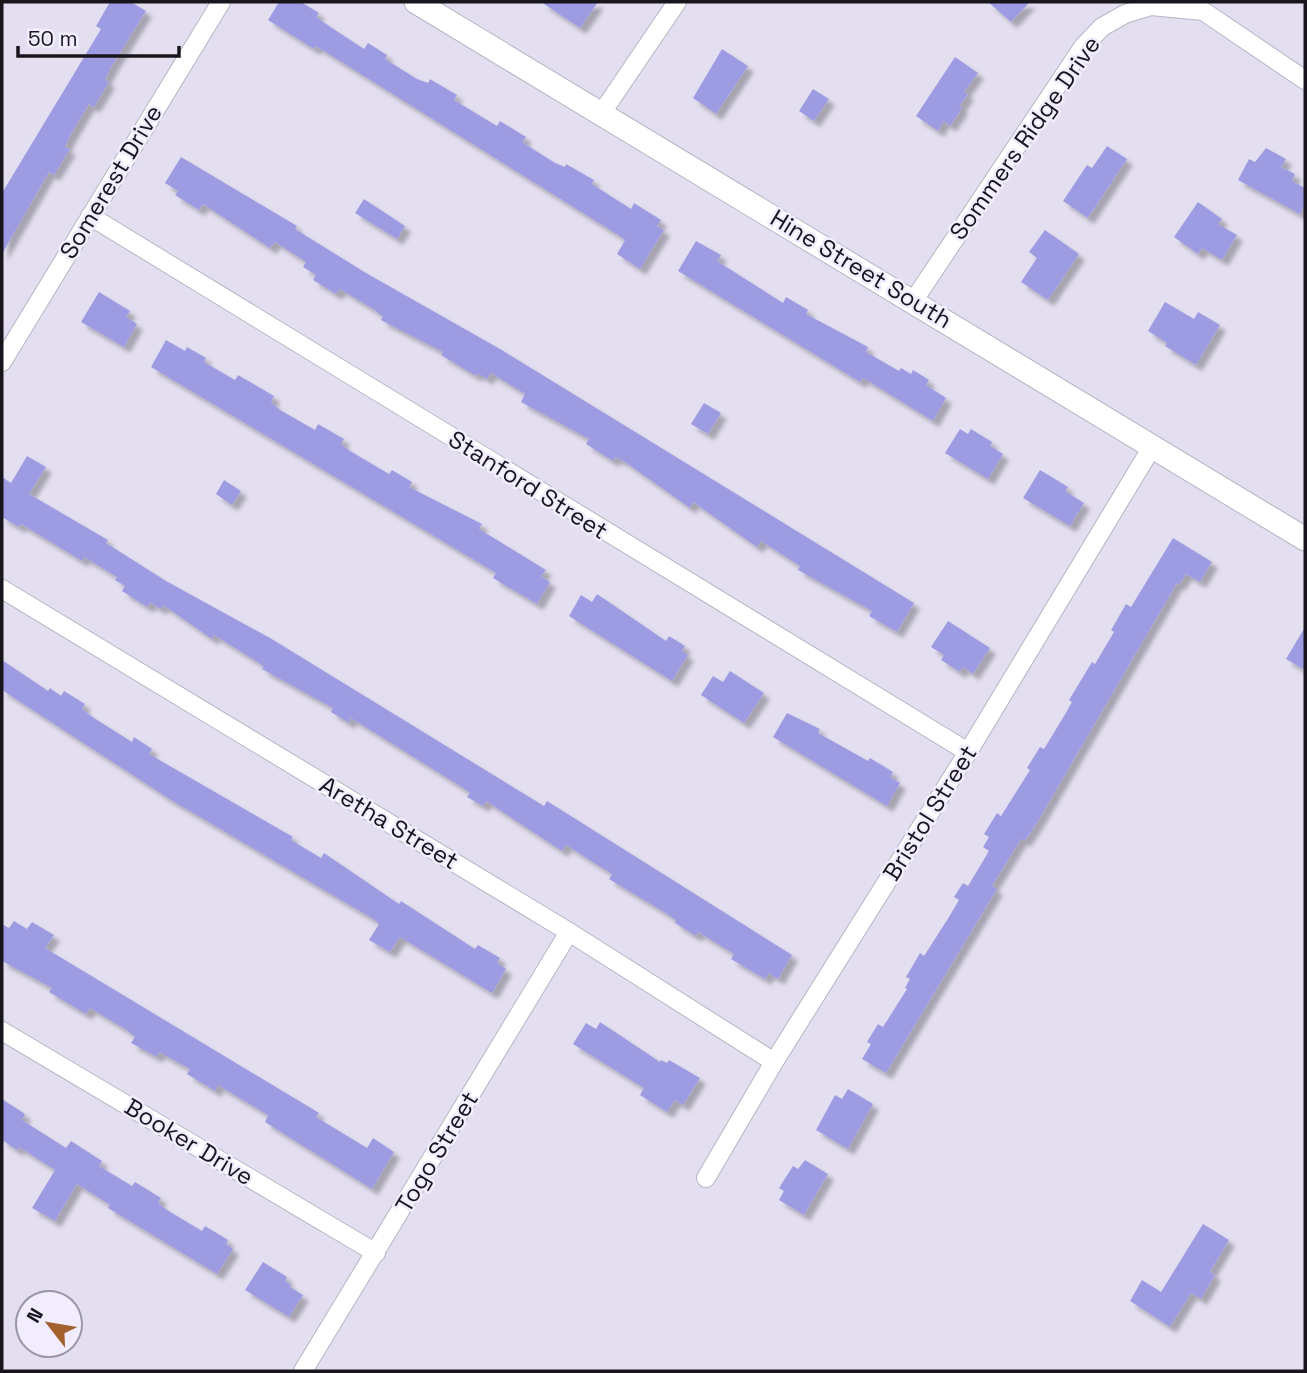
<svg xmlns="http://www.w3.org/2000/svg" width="1307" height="1373" font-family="'Space Grotesk',sans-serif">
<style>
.building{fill:#9d9ce2;filter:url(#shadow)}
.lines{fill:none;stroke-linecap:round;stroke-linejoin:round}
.minor-casing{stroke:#b8b4c5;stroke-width:20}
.tertiary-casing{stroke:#b8b4c5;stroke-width:25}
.minor{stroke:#fff;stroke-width:18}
.tertiary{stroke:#fff;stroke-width:23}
.labels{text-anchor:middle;stroke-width:5;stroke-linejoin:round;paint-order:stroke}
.street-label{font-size:24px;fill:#18161c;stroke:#f1ecfe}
</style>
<defs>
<filter id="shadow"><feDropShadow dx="6" dy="6" stdDeviation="2" flood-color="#0004"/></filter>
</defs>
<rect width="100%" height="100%" fill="#e4dff0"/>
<!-- building -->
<g class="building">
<path d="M110,2H131L146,11L110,69L105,80L109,82L94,107L89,104L70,136L65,147L70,149L54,175L49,172L2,254V193L101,29L96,26Z"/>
<path d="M279,2H301L319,13L316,17L329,26L364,49L368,43L387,55L385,59L417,79L428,83L430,79L457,95L454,100L497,126L500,121L526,137L522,142L555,163L565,167L566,164L594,180L592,184L631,209L634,203L661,220L657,226L664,230L640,269L617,254L625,240L615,233L316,46L314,49L268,20Z"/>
<path d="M541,2H598L580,28Z"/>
<path d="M988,2H1030L1011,22Z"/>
<path d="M722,49L748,66L716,114L693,98Z"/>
<path d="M955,57L978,73L964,92L968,94L960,106L962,108L950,126L944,121L938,131L916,116Z"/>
<path d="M813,89L829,99L814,121L799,111Z"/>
<path d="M1107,146L1127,159L1088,218L1063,201L1087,165L1092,168Z"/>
<path d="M1266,148L1286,159L1281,167L1295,174L1292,181L1305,188V204L1300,214L1238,180L1249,159L1255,162Z"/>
<path d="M181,157L297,226L295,229L366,273L500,349L914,603L897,632L869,616L872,611L798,570L800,566L761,541L757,547L693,502L690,508L625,462L615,457L613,461L586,444L589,439L521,402L525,394L491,373L487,379L477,373L476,376L441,355L443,352L381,320L383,317L373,309L340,289L336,294L313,280L316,275L303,267L306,262L275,242L270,248L203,204L199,210L175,195L178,191L165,183Z"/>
<path d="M364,199L405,226L397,239L355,213Z"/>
<path d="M1198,202L1222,219L1218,224L1237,235L1222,260L1202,248L1198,254L1174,237Z"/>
<path d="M1045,230L1079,254L1048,300L1021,282L1037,258L1029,252Z"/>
<path d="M696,241L721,255L717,261L783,303L786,297L808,310L806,314L868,347L866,352L899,371L901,368L911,374L913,370L929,380L926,385L946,398L933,421L863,378L860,382L678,271Z"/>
<path d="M99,292L130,311L126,317L137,324L124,347L81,322Z"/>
<path d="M1165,302L1194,319L1198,312L1220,325L1196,365L1165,346L1167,343L1148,331Z"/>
<path d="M166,340L185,351L187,347L206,358L204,362L235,380L238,375L274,396L271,402L280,410L315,430L318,424L344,439L341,444L350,451L389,474L392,470L412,482L409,487L482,524L479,529L546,570L541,576L550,582L537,604L493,578L496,573L151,367Z"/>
<path d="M704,403L721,413L708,434L691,424Z"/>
<path d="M960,429L968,434L971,429L992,442L990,446L1003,454L988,479L945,453Z"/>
<path d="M27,456L46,467L29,494L108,540L106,543L166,581L270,638L544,806L547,801L792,955L778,979L769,973L765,979L731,959L734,954L698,932L696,936L675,923L676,920L664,912L609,879L612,874L566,845L562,851L486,801L483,806L467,797L470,793L460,786L351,718L349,723L331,712L333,708L262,669L264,667L256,661L214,635L212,639L163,605L161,609L150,603L147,607L122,591L125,586L115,580L117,577L84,557L82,561L21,524L19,527L2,517V477L11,483Z"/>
<path d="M1040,470L1068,487L1065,491L1084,503L1070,526L1023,498Z"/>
<path d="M224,480L241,491L232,505L216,494Z"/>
<path d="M1173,538L1212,562L1200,582L1186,574L1179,585L1177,583L1038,821L1025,841L1021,839L992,886L997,889L886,1073L862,1059L871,1044L867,1042L878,1024L883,1027L907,989L905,988L910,979L906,977L920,953L924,956L949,917L959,900L954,897L963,883L968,886L989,851L983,847L989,837L984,834L997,813L1001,816L1030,770L1027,768L1040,747L1044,749L1067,711L1072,702L1069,700L1092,662L1095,664L1114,632L1111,630L1126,604L1131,607Z"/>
<path d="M597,594L666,641L669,636L685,646L682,651L688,655L672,681L569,616L581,595L592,602Z"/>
<path d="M948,621L990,648L973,674L963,667L960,672L941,660L944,655L931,647Z"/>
<path d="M1305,627V670L1286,659Z"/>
<path d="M2,660L48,691L50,688L61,696L64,691L85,704L82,709L94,718L132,742L134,737L152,749L149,754L293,837L291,840L321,858L324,853L399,904L401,901L475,949L478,945L500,958L497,963L506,969L492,993L400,937L390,952L369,940L379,924L375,920L171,800L2,690Z"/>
<path d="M730,671L764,693L744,723L701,695L713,676L723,682Z"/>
<path d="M787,713L820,729L818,733L868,761L870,758L893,772L890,777L900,783L887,806L773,737Z"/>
<path d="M14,921L27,929L32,922L54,935L45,948L319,1113L316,1117L367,1148L373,1138L394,1152L372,1189L265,1122L268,1115L218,1085L215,1091L187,1074L190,1069L159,1052L157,1057L131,1043L135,1037L125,1029L90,1008L86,1014L49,992L52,988L2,961V924L9,928Z"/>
<path d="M600,1022L660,1062L661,1060L667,1063L669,1060L700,1078L683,1105L675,1100L667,1112L640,1095L644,1088L573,1044L586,1023L596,1029Z"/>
<path d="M848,1089L873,1104L848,1149L816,1130L835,1095L842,1099Z"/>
<path d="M2,1099L25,1114L22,1120L66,1148L71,1141L102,1161L99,1166L132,1186L135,1182L161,1198L158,1203L167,1210L202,1231L205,1226L228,1240L226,1244L233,1249L217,1274L108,1208L110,1205L77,1184L55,1221L32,1208L55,1170L19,1147L17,1150L2,1140Z"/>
<path d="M805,1160L828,1174L804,1215L779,1200L784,1191L779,1188L793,1166L798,1169Z"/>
<path d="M1203,1224L1229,1240L1210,1272L1215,1275L1201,1299L1191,1293L1170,1327L1130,1301L1142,1280L1161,1292Z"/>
<path d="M263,1262L287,1277L285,1281L291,1285L290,1287L303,1295L289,1317L245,1290Z"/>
</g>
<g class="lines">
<!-- minor casing -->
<g class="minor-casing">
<g id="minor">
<path d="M601,114L677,2"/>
<path d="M90,216L968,752"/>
<path d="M914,300L1083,47L1102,27L1125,14L1151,6L1203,11L1305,80"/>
<path d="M2,362L221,2"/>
<path d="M2,589L569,932L774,1062"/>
<path d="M2,1031L376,1253"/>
<path d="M706,1178L774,1062L968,752L1152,447"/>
<path d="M303,1371L569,932"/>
</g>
</g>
<!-- tertiary casing -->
<g class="tertiary-casing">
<path id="tertiary" d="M416,2L1305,539"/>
</g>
<!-- minor -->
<use href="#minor" class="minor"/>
<!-- tertiary -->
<use href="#tertiary" class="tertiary"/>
</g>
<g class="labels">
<!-- street labels -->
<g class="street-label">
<text transform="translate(1025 138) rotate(-55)" y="8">Sommers Ridge Drive</text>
<text transform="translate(111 182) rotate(-59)" y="8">Somerest Drive</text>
<text transform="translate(861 269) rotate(31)" y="8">Hine Street South</text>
<text transform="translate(528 485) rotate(32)" y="8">Stanford Street</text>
<text transform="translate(930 813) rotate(-58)" y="8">Bristol Street</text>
<text transform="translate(389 823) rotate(31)" y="8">Aretha Street</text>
<text transform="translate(189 1142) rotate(31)" y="8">Booker Drive</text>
<text transform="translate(437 1152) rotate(-59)" y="8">Togo Street</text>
</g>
</g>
<!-- border -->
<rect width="1307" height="1373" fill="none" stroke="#18161c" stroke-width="7"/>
<!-- north arrow -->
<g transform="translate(49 1324) rotate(301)"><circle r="33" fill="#f1ecfe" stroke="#9a96a4" stroke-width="2"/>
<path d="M0-5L12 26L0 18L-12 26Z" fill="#a3612e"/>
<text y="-10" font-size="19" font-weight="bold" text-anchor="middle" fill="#18161c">N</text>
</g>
<!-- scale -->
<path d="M18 46v10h161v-10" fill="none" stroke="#18161c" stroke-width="3.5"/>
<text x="28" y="46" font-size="21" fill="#18161c" stroke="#f1ecfe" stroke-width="5" paint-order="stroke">50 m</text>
</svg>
